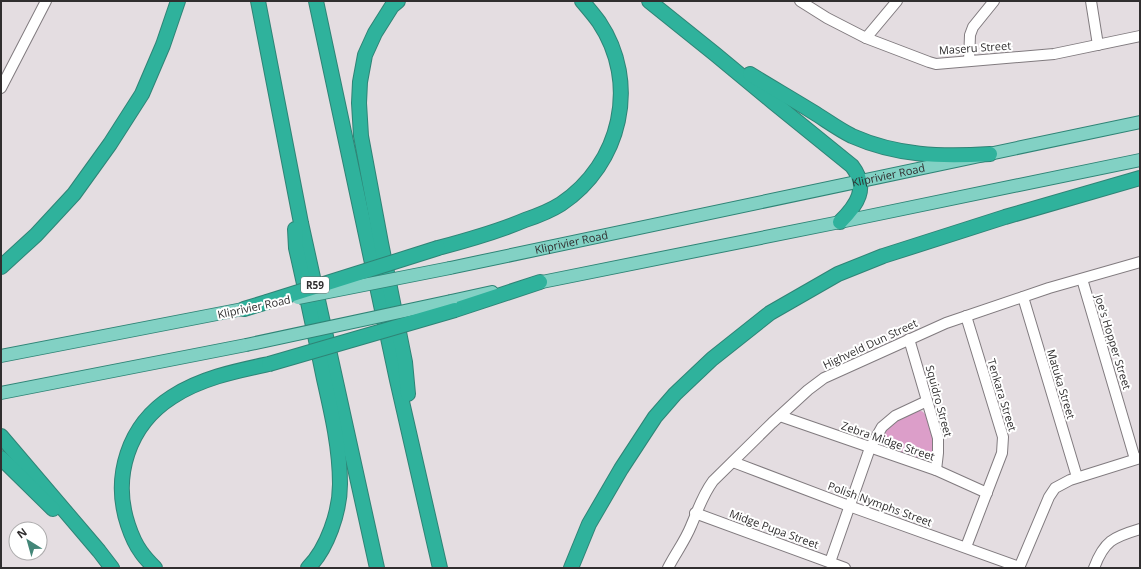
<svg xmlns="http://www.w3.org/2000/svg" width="1141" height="569" font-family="'Open Sans',sans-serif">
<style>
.green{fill:#dc9ec9}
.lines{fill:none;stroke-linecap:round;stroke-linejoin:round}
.minor-casing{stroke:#817b7f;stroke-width:12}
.major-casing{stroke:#2f8476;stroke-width:14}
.highway-casing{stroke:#2f8476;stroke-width:16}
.minor{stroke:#fff;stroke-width:10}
.major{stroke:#82d1c4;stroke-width:12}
.highway{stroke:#2fb29c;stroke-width:14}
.major-bridge-casing{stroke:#2f8476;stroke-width:14;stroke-linecap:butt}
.highway-bridge-casing{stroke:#2f8476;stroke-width:16;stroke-linecap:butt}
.major-bridge{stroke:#82d1c4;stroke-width:12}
.highway-bridge{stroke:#2fb29c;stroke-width:14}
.labels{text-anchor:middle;stroke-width:4;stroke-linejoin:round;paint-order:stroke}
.shield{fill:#fff;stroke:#6e6d6d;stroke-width:1}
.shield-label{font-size:10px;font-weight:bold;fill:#302e2f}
.street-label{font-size:11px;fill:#302e2f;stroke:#fff}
</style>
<rect width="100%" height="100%" fill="#e4dde1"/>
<!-- green -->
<path class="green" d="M917,410C920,410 921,411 923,412C932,419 941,460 922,461C915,461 892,451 883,448L879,445L878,440L887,425Z"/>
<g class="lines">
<!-- minor casing -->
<g class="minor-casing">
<g id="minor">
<path d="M800,1L827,18L866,38L929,62L936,64L1054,54L1140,36"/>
<path d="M1091,1L1098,45"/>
<path d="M866,38L897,1"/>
<path d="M969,61L970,35L973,27L994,1"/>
<path d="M1,88L46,1"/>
<path d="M1082,279L1135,459"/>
<path d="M1023,297L1077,477"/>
<path d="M909,339L938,438V453L936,470"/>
<path d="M780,416L936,470L987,493"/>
<path d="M733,462L849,506L1019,567"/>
<path d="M695,513L845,568"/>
<path d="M966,547L1002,453L1003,437L966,316"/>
<path d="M830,562L870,448L882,427L895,416L927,401"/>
<path d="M668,568C675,554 685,541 691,526C698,510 702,496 713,481L772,423L808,390L824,378L946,323L1049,288L1140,262"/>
<path d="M1019,568L1049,497L1055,488L1070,480L1140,458"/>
<path d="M1094,568C1104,541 1113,537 1140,529"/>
</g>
</g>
<!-- major casing -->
<g class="major-casing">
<g id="major">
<path id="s1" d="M450,268L1140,122"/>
<path d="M532,284L840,222L1140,160"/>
<path d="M451,301L492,292"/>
<path d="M1,356L253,307"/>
<path d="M1,393L246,345"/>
</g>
</g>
<!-- highway casing -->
<g class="highway-casing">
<g id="highway">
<path d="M258,1L301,223L377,568"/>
<path d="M316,1L397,380L440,568"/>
<path d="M398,1L392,6L375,33L365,55L360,82L359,103L361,136L381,243L405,362L408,394"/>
<path d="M649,1L715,54L773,102L852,166C869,188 857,205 840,222"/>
<path d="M750,74C771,87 792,99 813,112C826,120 838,129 852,136C897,156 941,157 990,154"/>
<path d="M295,229L296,248C306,291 315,335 324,379C332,414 340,449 340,484C340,512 327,549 308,568"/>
<path d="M438,248C468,240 497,232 525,220C537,216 550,211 561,204C621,164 640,83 599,22C594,15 588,8 582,1"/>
<path d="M1,267L36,235L74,194L110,144L142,94L163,45L178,1"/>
<path d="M244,309L267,302"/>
<path d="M455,310L540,282"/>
<path d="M1,436L99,551L112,568"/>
<path d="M1,458L53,509"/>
<path d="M155,568C150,563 145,558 141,552C135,544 131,534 128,525C112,477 128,425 172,397C201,378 236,371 269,364"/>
<path d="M571,568L589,524L621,469L655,417L675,394L712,359L770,313L838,274L883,256L1005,217L1140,178"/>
</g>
</g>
<!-- minor -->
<use href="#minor" class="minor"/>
<!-- major -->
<use href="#major" class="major"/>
<!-- highway -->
<use href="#highway" class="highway"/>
<!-- major-bridge casing -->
<g class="major-bridge-casing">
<g id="major-bridge">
<path d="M298,298L450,268"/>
<path d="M246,345L451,301"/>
</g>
</g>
<!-- highway-bridge casing -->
<g class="highway-bridge-casing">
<g id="highway-bridge">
<path d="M267,302L438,248"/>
<path d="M269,364L455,310"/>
</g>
</g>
<!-- major-bridge -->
<use href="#major-bridge" class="major-bridge"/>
<!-- highway-bridge -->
<use href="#highway-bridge" class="highway-bridge"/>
</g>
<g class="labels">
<!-- shield labels -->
<rect class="shield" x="301" y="277" width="28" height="16" rx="3"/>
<g class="shield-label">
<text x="315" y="289">R59</text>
</g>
<!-- street labels -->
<g class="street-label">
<text transform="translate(975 48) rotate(-4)" y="4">Maseru Street</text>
<text dy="4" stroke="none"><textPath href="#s1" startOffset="448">Kliprivier Road</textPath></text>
<text dy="4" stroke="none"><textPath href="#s1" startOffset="124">Kliprivier Road</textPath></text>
<text transform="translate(254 307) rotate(-12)" y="4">Kliprivier Road</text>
<text transform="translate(1113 342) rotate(73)" y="4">Joe's Hopper Street</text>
<text transform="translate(870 344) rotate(-25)" y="4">Highveld Dun Street</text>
<text transform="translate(1061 384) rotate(73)" y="4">Matuka Street</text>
<text transform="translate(1002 395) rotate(73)" y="4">Tenkara Street</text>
<text transform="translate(939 401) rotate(75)" y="4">Squidro Street</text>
<text transform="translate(888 441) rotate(19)" y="4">Zebra Midge Street</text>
<text transform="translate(880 504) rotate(20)" y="4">Polish Nymphs Street</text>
<text transform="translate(774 529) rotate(20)" y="4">Midge Pupa Street</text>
</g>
</g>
<!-- border -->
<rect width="1141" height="569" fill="none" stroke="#302e2f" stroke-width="4"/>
<!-- north arrow -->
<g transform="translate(28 541) rotate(323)"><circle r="19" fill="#ffffff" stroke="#acabac"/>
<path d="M0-3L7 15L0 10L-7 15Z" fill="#438678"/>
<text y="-6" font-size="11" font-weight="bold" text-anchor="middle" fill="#302e2f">N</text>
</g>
</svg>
